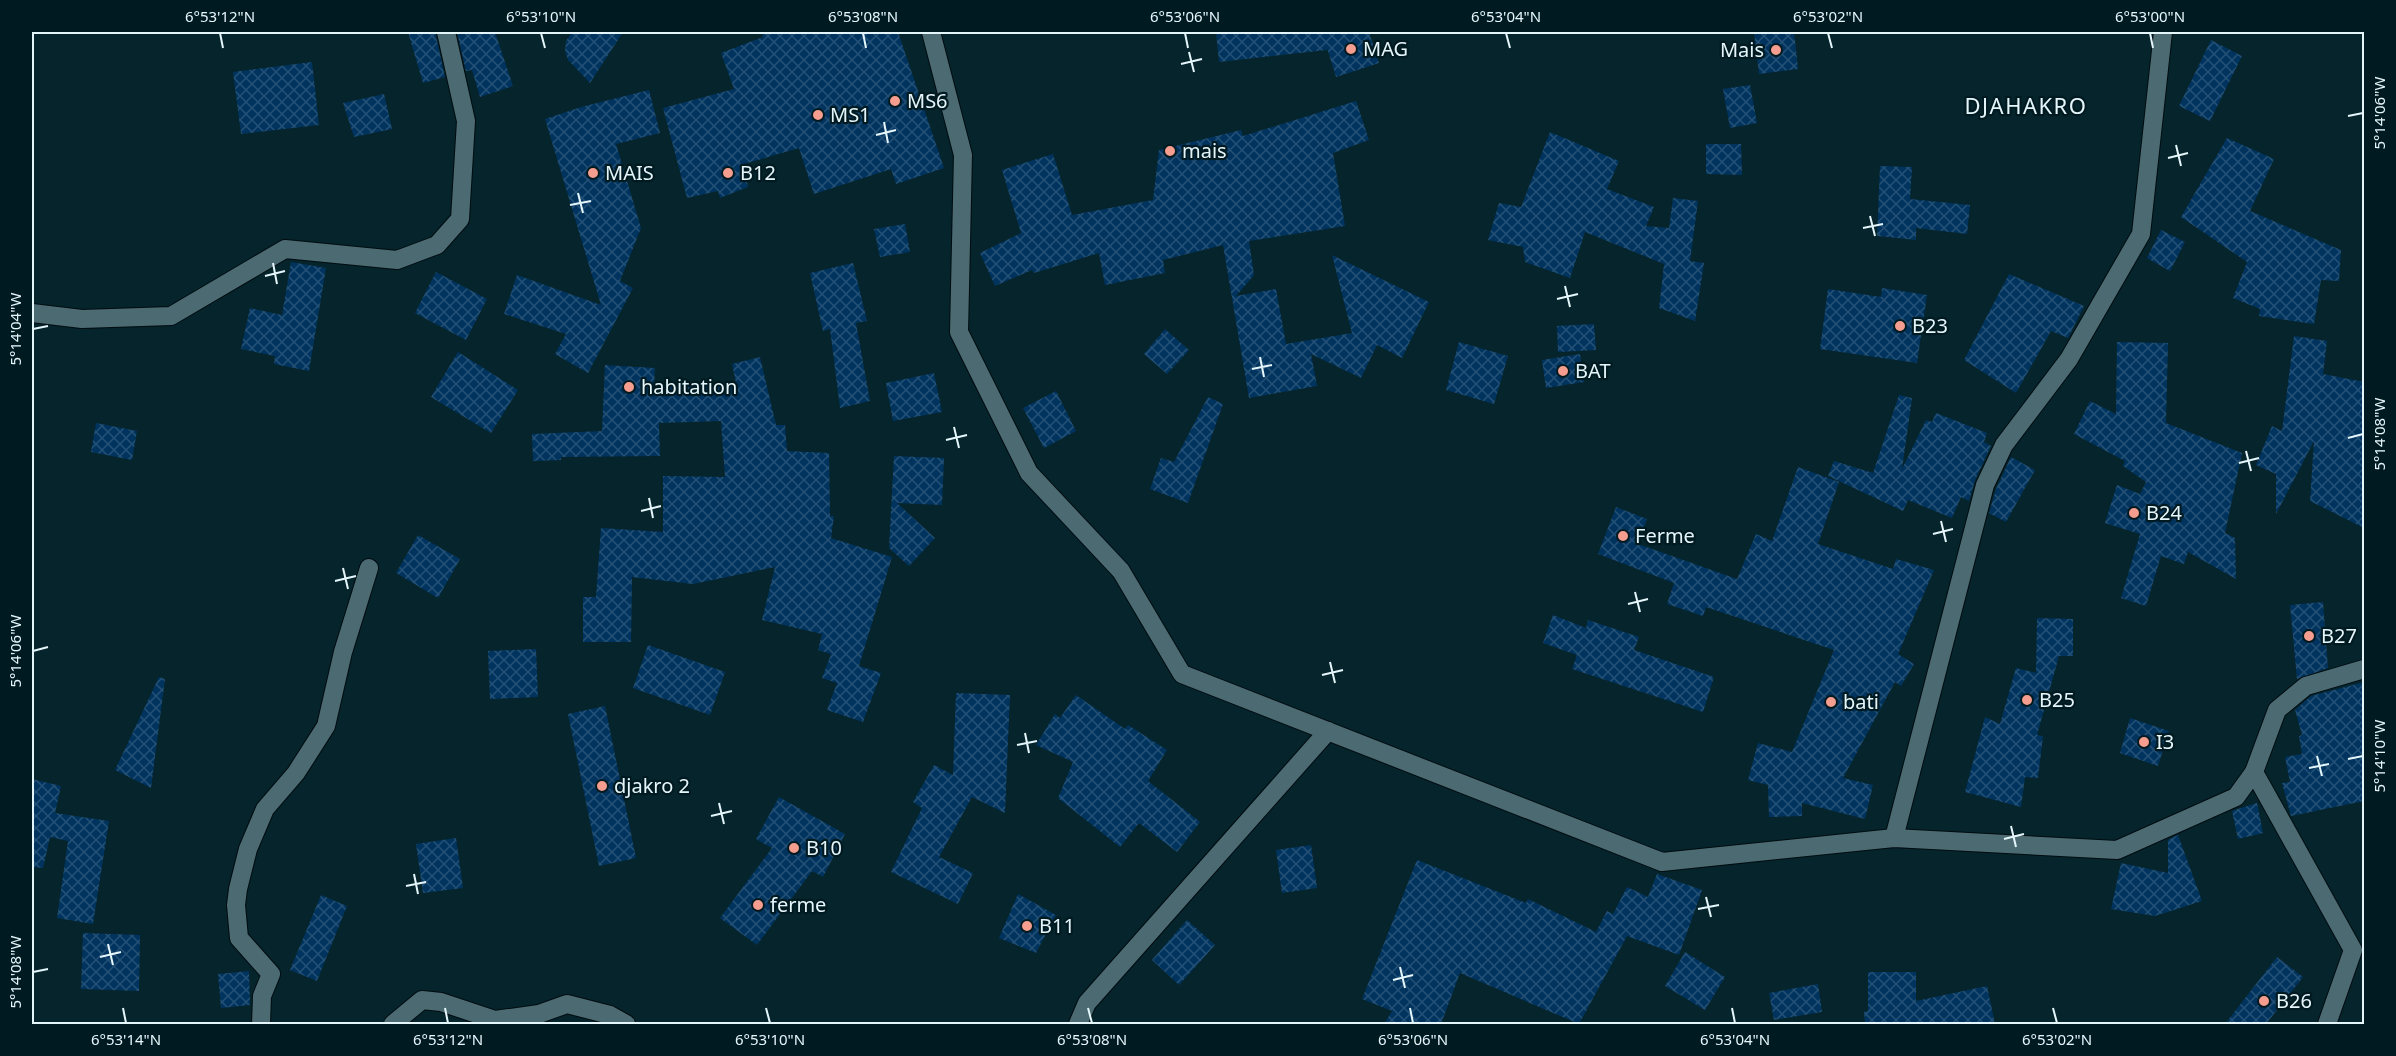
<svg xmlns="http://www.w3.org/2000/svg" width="2396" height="1056" font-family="'Noto Sans',sans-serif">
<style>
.building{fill:url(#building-cross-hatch)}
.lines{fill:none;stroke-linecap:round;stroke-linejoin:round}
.minor-casing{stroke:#000c11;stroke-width:20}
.minor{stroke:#4b6a71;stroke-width:18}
.ticks{fill:none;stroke:#e5f6fb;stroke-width:2}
.poi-dot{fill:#f59d8f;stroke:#001a21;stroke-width:2}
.labels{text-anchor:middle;stroke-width:4.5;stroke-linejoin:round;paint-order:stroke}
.poi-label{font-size:20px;fill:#e5f6fb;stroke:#001a21;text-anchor:start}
.quarter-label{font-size:22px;letter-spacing:1.5px;fill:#e5f6fb;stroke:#001a21}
.neatline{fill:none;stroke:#e5f6fb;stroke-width:2}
.ticks-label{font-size:15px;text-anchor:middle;fill:#e5f6fb}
</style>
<defs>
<pattern id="building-cross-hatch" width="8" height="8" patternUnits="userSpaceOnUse" patternTransform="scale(1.5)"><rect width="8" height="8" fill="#00335e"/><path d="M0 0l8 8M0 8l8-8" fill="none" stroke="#255176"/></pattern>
</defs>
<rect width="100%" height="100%" fill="#05242b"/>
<!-- building -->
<g class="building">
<path d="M408,32H435L445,77L423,83Z"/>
<path d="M457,32H495L513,86L480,97L472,70L466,71Z"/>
<path d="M572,32H623L590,83L568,60L565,51L566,41Z"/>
<path d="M761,32H898L944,168L896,184L891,169L814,194L799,148L744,164L748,187L720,198L718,191L687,198L663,108L734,89L721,53L763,37Z"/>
<path d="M1216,32H1369L1379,63L1336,77L1327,48V50L1219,62Z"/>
<path d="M1754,32H1794L1798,69L1759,74Z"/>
<path d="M2211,40L2242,56L2210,121L2179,106Z"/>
<path d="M312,62L319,125L241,134L233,72Z"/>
<path d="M1750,85L1757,123L1730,128L1723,89Z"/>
<path d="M649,90L660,133L616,144L641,228L620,281L633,288L588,373L555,354L566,334L504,314L517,275L601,305L545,119L581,107Z"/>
<path d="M384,94L392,129L354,137L343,103Z"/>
<path d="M1356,101L1369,140L1333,153L1345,226L1249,241L1254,275L1236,296L1276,289L1286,344L1352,333L1332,255L1429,302L1402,358L1377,345L1361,378L1311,354L1317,386L1249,398L1223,245L1163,260L1165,273L1105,285L1099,253L1034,273L1032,270L995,286L980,253L1021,233L1002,170L1053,154L1072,215L1153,200L1159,150L1241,130L1243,136Z"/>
<path d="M1550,132L1619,161L1607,189L1654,207L1646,226L1669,228L1673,198L1698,201L1690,261L1704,263L1695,321L1659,308L1664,264L1585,232L1570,278L1525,262L1523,247L1488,240L1499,203L1521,207Z"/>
<path d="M2227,138L2274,159L2250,211L2341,250L2339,281L2321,280L2314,324L2259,316L2260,309L2233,298L2247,262L2181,217Z"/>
<path d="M1706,144H1741L1742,175L1706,174Z"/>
<path d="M1880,166L1912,167L1910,199L1970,205L1967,234L1916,228V240L1877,236Z"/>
<path d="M905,224L910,252L880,257L874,229Z"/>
<path d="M2161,230L2185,242L2170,271L2147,258Z"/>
<path d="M291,262L326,268L309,371L274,364L275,356L241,349L250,308L282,315Z"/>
<path d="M853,263L867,321L856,323L870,401L840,408L830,329L823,331L810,273Z"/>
<path d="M436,272L487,299L466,340L415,313Z"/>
<path d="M2009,274L2084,306L2068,338L2051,331L2016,393L1964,360Z"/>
<path d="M1882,288L1927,295L1917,363L1820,349L1828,289L1881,297Z"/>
<path d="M1594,324L1596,350L1558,352L1557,326Z"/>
<path d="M1165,329L1189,350L1167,374L1144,354Z"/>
<path d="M2294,336L2327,341L2323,374L2364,382V528L2310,501L2314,441L2276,514V474L2256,465L2272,426L2282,431Z"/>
<path d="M1459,342L1508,356L1494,404L1446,390Z"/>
<path d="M2117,342L2168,343L2166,423L2242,453L2225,533L2235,538L2236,579L2188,552L2184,564L2161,556L2146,606L2121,598L2140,534L2105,523L2117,485L2140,494L2146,482L2123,466L2125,461L2074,434L2090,401L2116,414Z"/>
<path d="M458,352L518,390L491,433L431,397Z"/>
<path d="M1580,354L1584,382L1546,388L1542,360Z"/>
<path d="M760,357L776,425H785L787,451L829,453L830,516H834L831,538L892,557L859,666L881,673L863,722L827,710L837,683L822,678L831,654L818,650L822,634L762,620L775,567L693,584L632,577L631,642H583V597H596L601,528L663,532V476L725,477L721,421L659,423L660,456L561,457V460L533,461L532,434L602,431L605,365L655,368L654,386L736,383L732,364Z"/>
<path d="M934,373L942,412L893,421L886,383Z"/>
<path d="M1056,391L1076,431L1044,448L1023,408Z"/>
<path d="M1899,395L1912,398L1902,469L1926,420L1932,422L1936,413L1987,433L1984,442L1991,446L1975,480L1969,501L1961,497L1952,518L1908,500L1903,511L1828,476L1834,461L1873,473Z"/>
<path d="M1208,397L1223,404L1188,503L1150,489L1161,458L1174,462Z"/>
<path d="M96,423L137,431L132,460L91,452Z"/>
<path d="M894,456L944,458L942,505L897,503L935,538L909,566L889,548Z"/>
<path d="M2011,457L2035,470L2006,522L1989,513L1996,489Z"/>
<path d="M1798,467L1839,482L1818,544L1893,569L1896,559L1934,570L1898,654L1914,664L1901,686L1895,682L1843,778L1873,785L1865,819L1802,803V816L1769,817L1768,785L1748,780L1758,743L1792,752L1834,650L1706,607L1703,616L1667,604L1674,583L1598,554L1616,507L1647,519L1638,544L1737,579L1756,534L1772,541Z"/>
<path d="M418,535L460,559L438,598L396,573Z"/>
<path d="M2323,602L2328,668L2297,679L2290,605Z"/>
<path d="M1553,615L1586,628L1588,620L1639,637L1634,650L1714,677L1703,712L1572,669L1577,655L1543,643Z"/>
<path d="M2037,618L2073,619V656H2059L2037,735L2043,736L2038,778L2025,777L2021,807L1965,792L1985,717L2000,724L2016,668L2036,673Z"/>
<path d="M648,645L725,672L710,715L633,688Z"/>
<path d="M536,649L538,697L490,699L488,651Z"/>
<path d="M159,677L165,679L151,788L115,770Z"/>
<path d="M2364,682V801L2291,816L2282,783L2290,782L2285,757L2302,754L2299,736L2302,735L2295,710L2311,696Z"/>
<path d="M956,693L1010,695L1005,813L972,797L939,857L973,873L958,904L891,872L922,808L913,802L934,765L953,775Z"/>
<path d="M1076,695L1125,729L1128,725L1167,750L1148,781L1200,822L1177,852L1139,823L1120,847L1058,798L1073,762L1036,745L1055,714L1060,718Z"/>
<path d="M605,706L636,858L599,866L568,714Z"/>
<path d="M2130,718L2169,731L2158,766L2120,753Z"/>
<path d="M32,779L61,786L55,813L109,821L93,924L57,918L68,841L50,837L43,868L32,867Z"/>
<path d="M779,797L845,834L823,877L812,871L757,945L720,918L772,848L756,839Z"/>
<path d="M2257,803L2263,833L2238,839L2232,811Z"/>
<path d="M2178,835L2202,901L2155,916L2111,909L2121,863L2168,873V840Z"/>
<path d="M456,838L463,888L423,893L416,844Z"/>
<path d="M1311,845L1317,888L1282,893L1276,850Z"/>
<path d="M1417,860L1526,903L1528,899L1596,932L1607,911L1613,914L1627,887L1648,897L1657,874L1702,890L1679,955L1627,936L1579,1024L1460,973L1441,1024H1384L1392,1011L1362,999Z"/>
<path d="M1018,894L1056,915L1036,953L999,938Z"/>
<path d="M321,895L347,906L317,981L290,970Z"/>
<path d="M1187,920L1215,945L1179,985L1152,960Z"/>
<path d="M83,933L140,935L139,991L81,989Z"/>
<path d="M1685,952L1725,977L1705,1010L1665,986Z"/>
<path d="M2277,957L2303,977L2266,1024H2225Z"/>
<path d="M249,971L250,1005L221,1008L218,974Z"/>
<path d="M1868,972H1916V1001L1987,986L1995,1024H1865L1864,1012L1868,1011Z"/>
<path d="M1818,984L1822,1012L1774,1020L1769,993Z"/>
</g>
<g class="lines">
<!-- minor casing -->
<g class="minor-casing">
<g id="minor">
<path d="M931,32L963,155L959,332L1029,473L1121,571L1182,674L1662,862L1894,838L2117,850L2236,797L2254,772L2277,710L2306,686L2364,669"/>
<path d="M32,313L82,319L171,316L285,249L397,260L437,245L460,219L466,121L446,32"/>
<path d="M2254,772L2353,950L2327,1024"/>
<path d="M1894,838L1985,485L2004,445L2069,359L2141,234L2163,32"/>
<path d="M261,1024L262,996L271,974L239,938L236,905L238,889L248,849L265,809L296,773L326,726L343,652L369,568"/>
<path d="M393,1024L422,1000L441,1002L495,1020L539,1014L567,1004L610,1015L626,1024"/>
<path d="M1078,1024L1087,1003L1328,731"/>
</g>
</g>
<!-- minor -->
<use href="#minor" class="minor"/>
</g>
<!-- ticks -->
<path class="ticks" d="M220,33L223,48M541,33L545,48M863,33L866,48M1185,33L1188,48M1506,33L1510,48M1828,33L1832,48M2150,33L2153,48M1189,52L1194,72M1181,64L1202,59M2348,116L2363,113M884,122L888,143M876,135L896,130M2176,145L2181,166M2168,158L2188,153M578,193L583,213M570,205L591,201M1870,216L1875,236M1863,228L1883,224M273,263L277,284M265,276L285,271M1565,286L1570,307M1557,299L1578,294M33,329L48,326M1260,357L1264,377M1252,369L1272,365M954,427L959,448M2348,438L2363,434M946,440L967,435M2246,451L2251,471M2239,463L2259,458M649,498L653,518M641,511L661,506M1941,521L1946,542M1933,534L1953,529M343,568L348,589M335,581L356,576M1635,592L1640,612M1628,604L1648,599M33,651L48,647M1330,662L1335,683M1322,675L1343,670M1025,733L1029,753M1017,745L1037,741M2317,756L2322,776M2348,759L2363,756M2309,768L2329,764M719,803L724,824M711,816L732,811M2011,826L2016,847M2004,839L2024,834M414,874L418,894M406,886L426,882M1706,897L1711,917M1698,909L1719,905M108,944L113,965M100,957L121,952M1400,967L1405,988M33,972L48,969M1393,980L1413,975M123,1008L126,1023M445,1008L448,1023M766,1008L770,1023M1088,1008L1092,1023M1410,1008L1413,1023M1732,1008L1735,1023M2053,1008L2057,1023"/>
<!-- markers -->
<g class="poi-dot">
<circle cx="1351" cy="49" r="6"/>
<circle cx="1776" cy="50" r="6"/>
<circle cx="895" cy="101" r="6"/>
<circle cx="818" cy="115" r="6"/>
<circle cx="1170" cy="151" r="6"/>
<circle cx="593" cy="173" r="6"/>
<circle cx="728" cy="173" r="6"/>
<circle cx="1900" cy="326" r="6"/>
<circle cx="1563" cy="371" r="6"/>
<circle cx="629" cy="387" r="6"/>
<circle cx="2134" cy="513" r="6"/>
<circle cx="1623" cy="536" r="6"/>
<circle cx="2309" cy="636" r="6"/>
<circle cx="2027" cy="700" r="6"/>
<circle cx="1831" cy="702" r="6"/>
<circle cx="2144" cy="742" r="6"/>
<circle cx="602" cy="786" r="6"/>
<circle cx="794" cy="848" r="6"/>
<circle cx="758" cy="905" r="6"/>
<circle cx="1027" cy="926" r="6"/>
<circle cx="2264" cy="1001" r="6"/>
</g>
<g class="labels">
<!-- poi labels -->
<g class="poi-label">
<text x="1363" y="56">MAG</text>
<text x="1764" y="57" text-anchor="end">Mais</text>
<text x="907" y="108">MS6</text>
<text x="830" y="122">MS1</text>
<text x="1182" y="158">mais</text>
<text x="605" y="180">MAIS</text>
<text x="740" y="180">B12</text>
<text x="1912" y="333">B23</text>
<text x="1575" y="378">BAT</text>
<text x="641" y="394">habitation</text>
<text x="2146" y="520">B24</text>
<text x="1635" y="543">Ferme</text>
<text x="2321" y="643">B27</text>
<text x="2039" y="707">B25</text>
<text x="1843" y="709">bati</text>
<text x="2156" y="749">I3</text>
<text x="614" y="793">djakro 2</text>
<text x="806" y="855">B10</text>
<text x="770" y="912">ferme</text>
<text x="1039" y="933">B11</text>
<text x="2276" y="1008">B26</text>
</g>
<!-- quarter labels -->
<g class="quarter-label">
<text x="2026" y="114">DJAHAKRO</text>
</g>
</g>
<!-- border -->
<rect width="2396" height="1056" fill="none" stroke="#001a21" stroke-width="66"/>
<rect x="33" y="33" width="2330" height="990" class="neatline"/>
<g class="ticks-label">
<text x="220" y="22">6°53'12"N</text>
<text x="541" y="22">6°53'10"N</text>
<text x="863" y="22">6°53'08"N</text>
<text x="1185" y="22">6°53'06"N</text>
<text x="1506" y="22">6°53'04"N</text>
<text x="1828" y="22">6°53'02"N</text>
<text x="2150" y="22">6°53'00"N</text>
<text transform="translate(2380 113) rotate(-90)" y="5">5°14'06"W</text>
<text transform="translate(16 329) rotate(-90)" y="5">5°14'04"W</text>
<text transform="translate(2380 434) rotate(-90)" y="5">5°14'08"W</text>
<text transform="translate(16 651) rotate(-90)" y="5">5°14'06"W</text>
<text transform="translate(2380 756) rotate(-90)" y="5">5°14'10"W</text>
<text transform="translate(16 972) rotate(-90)" y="5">5°14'08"W</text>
<text x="126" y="1045">6°53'14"N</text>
<text x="448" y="1045">6°53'12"N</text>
<text x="770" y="1045">6°53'10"N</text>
<text x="1092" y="1045">6°53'08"N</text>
<text x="1413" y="1045">6°53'06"N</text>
<text x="1735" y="1045">6°53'04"N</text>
<text x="2057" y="1045">6°53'02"N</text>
</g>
</svg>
